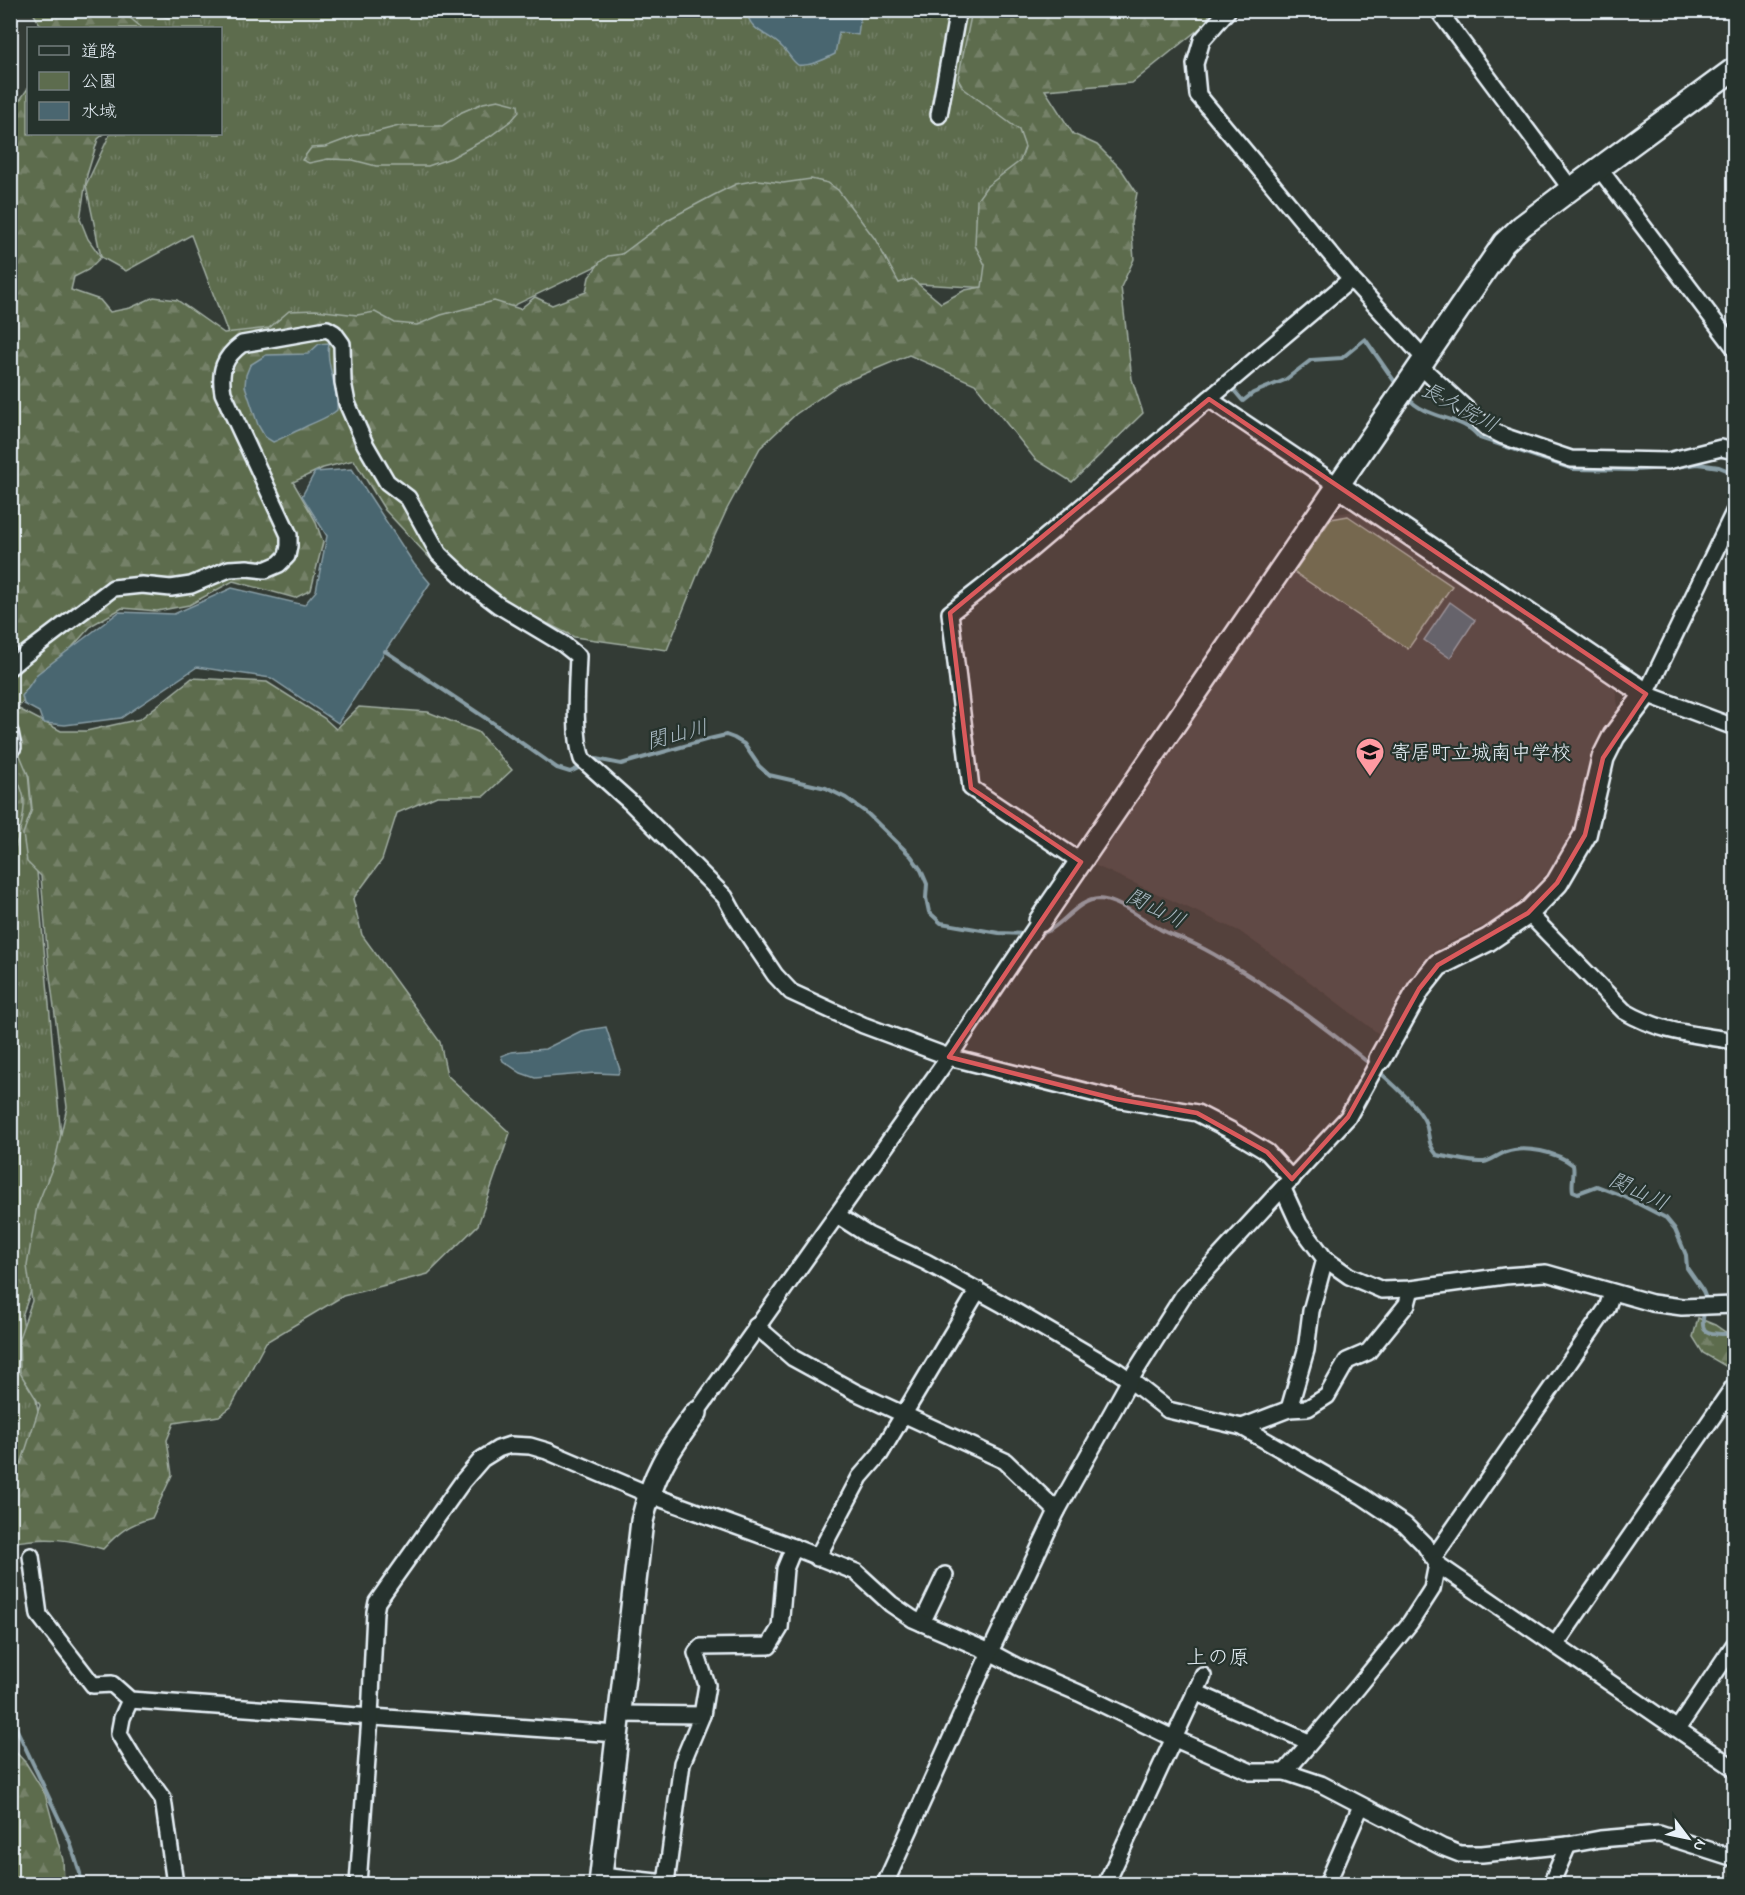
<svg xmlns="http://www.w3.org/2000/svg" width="1745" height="1895" font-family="'Indie Flower','Klee One',sans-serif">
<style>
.built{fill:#43453f}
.grass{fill:url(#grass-tufts);stroke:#a2aea3;stroke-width:1.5}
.forest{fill:url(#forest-firs);stroke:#a2aea3;stroke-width:1.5}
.park{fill:#5d6c4e;stroke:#a2aea3;stroke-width:1.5}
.water{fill:#4a6670;stroke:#899ea6;stroke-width:1.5}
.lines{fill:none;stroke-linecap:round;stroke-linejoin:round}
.stream{stroke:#899ea6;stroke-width:4}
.street-casing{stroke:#e8f1f8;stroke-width:20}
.secondary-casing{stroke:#e8f1f8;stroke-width:26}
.street{stroke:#26332d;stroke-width:15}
.secondary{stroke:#26332d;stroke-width:21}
.marked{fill:#da5a5c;fill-opacity:0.2;stroke:#da5a5c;stroke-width:4.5;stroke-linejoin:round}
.labels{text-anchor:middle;stroke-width:4.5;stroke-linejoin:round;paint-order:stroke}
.poi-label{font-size:20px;fill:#e8f1f8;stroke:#26332d;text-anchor:start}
.water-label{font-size:21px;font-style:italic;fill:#a9b9c2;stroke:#26332d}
.neighbourhood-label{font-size:21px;fill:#e8f1f8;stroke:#26332d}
</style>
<defs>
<pattern id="grass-tufts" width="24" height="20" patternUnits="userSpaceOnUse" patternTransform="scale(1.5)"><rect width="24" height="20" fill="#5d6c4e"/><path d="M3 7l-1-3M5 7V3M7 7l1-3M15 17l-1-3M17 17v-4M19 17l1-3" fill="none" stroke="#748168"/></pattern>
<pattern id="forest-firs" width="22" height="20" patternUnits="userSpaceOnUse" patternTransform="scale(1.5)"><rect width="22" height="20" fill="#5d6c4e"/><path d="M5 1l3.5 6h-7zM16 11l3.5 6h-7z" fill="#748168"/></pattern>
</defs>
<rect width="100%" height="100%" fill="#333b35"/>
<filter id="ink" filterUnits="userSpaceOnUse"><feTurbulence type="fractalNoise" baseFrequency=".0167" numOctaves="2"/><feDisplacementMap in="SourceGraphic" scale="12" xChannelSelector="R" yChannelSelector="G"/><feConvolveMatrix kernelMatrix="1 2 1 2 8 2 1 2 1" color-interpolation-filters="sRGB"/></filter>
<g filter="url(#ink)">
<!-- built -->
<path class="built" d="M1356,511L1615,689L1619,711L1602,738L1573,831L1548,872L1533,888L1511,909L1494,921L1446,944L1422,965L1409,982L1379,1034L1302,976L1239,931L1092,864L1328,515Z"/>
<!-- grass -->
<g class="grass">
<path d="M110,10L997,11L1033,130L990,288L899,283L746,194L463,330L229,336L191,235L126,271L101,257L86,185L110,134H220V28H121Z"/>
<path d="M25,739L66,1192L22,1316L48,1471L11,1466L10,741Z"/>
</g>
<!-- forest -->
<g class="forest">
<path d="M32,11H122L142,28H42Z"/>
<path d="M148,11V10L214,11L168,18Z"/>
<path d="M972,11H1211L1205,24L1132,83L1045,90L1073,134L1097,145L1121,169L1137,193L1131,223L1134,259L1121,287L1132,379L1143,413L1072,482L1035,459L975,384L909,355L840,384L796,414L760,448L727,509L701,566L667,650L574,637L439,568L385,510L354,460L323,468L293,482L315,520L323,542L311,590L295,598L233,581L189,605L157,611L122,608L92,625L17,708L61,731H86L140,719L192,678L267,682L324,718L336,729L359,707L428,712L478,732L512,770L484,796H437L397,813L382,860L353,899L362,935L440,1042L447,1075L510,1133L478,1225L428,1274L343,1296L266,1342L231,1407L219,1416L174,1423L167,1440L172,1475L152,1518C129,1524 119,1532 103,1549C68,1539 47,1536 11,1543V1464H21L40,1405L20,1373L19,1338L32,1301L27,1266L37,1206L55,1161L67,1107L48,961L41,876L27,862L23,834L32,809L29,777L10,731V130L12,129L20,100L28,88V134H104L98,139L87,175L80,219L88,239L101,257L88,270L74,277L71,290L100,300L110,312L130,308L154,297L177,300L224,333L269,328L289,311L316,310L357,315L375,312L395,323L417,325L441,315L494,301L520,309L535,297L552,305L586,292L589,277L600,262L608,256L622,254L669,219L714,195L736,184L758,180L783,183L811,179L828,183L838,190L875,239L899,283L912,279L941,303L965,290L982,287L985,265L975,245L977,200L987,186L1020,161L1025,147L1019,130L963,88L958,79Z"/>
<path d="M498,100L518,105L519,112L512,120L489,137L451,158L428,166H376L353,160L328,159L309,163L302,160L311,148L325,147L357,135L372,133L399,126H442L462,112L483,103Z"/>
<path d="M11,767C16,777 24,790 24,801C25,819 16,845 11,861Z"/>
<path d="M1698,1318L1715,1325L1734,1338V1371L1703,1353L1693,1337Z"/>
<path d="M11,1747L26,1763L45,1794L63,1860L64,1884H11Z"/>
</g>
<!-- park -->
<path class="park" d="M1348,516L1452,586L1408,649L1294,572L1331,519Z"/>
<!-- water -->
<g class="water">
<path d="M747,11V10L861,11L858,35L839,32L835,54C824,60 810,67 798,65C791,60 788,52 782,47C769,33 749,32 747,11Z"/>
<path d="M329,343C325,366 339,386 337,410C327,419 313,422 301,429C292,433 283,438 273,442L265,437L258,425L245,386L246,375L250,365L266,355L308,354L319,344Z"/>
<path d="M352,469L414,564L430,583L338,723L271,678L197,667L121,718L65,725L43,723L39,712L24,704L22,696L37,674L119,612L174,614L232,588L304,605L316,591L327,536L302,496L315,472Z"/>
<path d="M1450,602L1475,620L1450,658L1424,640Z"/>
<path d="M606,1027L620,1070L618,1074L595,1073L535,1078L521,1073L503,1061L501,1056L511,1052L545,1049L581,1031Z"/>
</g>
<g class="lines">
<!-- stream -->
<g class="stream">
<path d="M1229,391L1232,388L1243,401L1253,393L1285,380L1311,360L1342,358L1365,339L1397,385"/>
<path d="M1408,398C1423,416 1450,416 1469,428C1473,430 1477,435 1480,438L1573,469L1634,470L1668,468L1698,464L1719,467L1734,473"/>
<path d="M385,651L496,725L557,768L570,772L583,766"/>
<path d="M588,761L591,758L621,764L709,739L726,735L734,738L744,744L759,766L769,775L826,788L846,798L868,814L911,856L921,870L927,884L926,898L929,912L941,923L999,933L1026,934"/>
<path d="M1037,934C1058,934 1075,899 1099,899C1119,900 1143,920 1160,929C1169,935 1180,937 1190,942C1201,947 1212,953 1222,959C1275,990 1324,1026 1371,1065"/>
<path d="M1377,1070C1391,1082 1420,1107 1426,1124C1430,1137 1427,1143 1437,1155C1448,1157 1473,1163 1484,1162C1491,1161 1499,1154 1506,1152C1525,1145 1557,1152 1573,1165C1575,1174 1571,1182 1573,1191L1578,1193L1597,1186L1623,1196L1666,1218L1675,1229L1686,1255L1687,1268L1703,1291L1707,1301"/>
<path d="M1705,1309C1699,1332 1704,1334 1726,1334L1734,1325"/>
<path d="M10,1715L70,1842L80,1873L81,1884"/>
</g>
<!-- street casing -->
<g class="street-casing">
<g id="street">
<path d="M1228,10L1202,40L1195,64L1198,95L1351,279L1424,358"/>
<path d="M1438,10L1571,189"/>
<path d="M939,115L958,10"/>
<path d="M1599,168L1734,347"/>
<path d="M1419,365L1487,428L1503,436L1571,459L1668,461L1721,448L1734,451"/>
<path d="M1209,399L1337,485"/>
<path d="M1734,512L1646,694L1734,727"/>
<path d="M10,667L22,657L113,588L142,585L171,588L191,585L229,569L247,568L265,570L279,564L287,556L289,546V535L223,393C219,371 224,357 242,344L327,329L334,333L342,344L343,382L347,403L365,444L387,482L408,498L439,554L473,586L498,605L563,644L578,656C577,685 573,732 582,759L630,802L725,897L736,917L775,975L791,992L863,1025L949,1057L1116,1099L1197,1113L1232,1131L1267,1152L1292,1179"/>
<path d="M10,732L13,747"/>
<path d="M1081,862L971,788L950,613L1028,552L1351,279"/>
<path d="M1528,913L1624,1011C1661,1033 1694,1034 1734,1041"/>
<path d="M1283,1189L1299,1224L1325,1259L1349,1276L1382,1290L1411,1289L1505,1276L1546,1273L1652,1303L1682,1307L1734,1305"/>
<path d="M837,1215L868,1235L926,1262L1004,1305L1117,1371L1130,1380L1168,1410L1242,1427L1362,1496L1405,1525L1424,1544L1437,1564L1734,1768"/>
<path d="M756,1326L793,1358L855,1392L1005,1461L1057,1511"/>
<path d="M1289,1409L1306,1350L1311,1311L1325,1259"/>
<path d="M696,1413L949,1057L1040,921"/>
<path d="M1242,1427L1289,1409L1308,1408L1327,1396L1347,1361L1368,1352L1407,1304L1411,1289"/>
<path d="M31,1556L39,1615L93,1685L112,1684L130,1700L617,1734"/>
<path d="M1434,1557L1607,1308L1612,1293"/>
<path d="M817,1558L860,1477L880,1454L978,1290"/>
<path d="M922,1623L945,1575"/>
<path d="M1556,1644L1734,1386"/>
<path d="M1195,1692L1309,1742"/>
<path d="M130,1700L122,1718L119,1734L134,1759L163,1799L175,1884"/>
<path d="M702,1715L707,1685L696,1653L701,1647L769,1646L780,1628L785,1569L794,1547"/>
<path d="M1678,1728L1734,1645"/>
<path d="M1285,1772L1358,1687L1410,1623L1432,1589L1437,1564"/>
<path d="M601,1876L666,1883L682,1763L702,1715L621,1714"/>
<path d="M358,1884L370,1717L375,1612L377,1602L463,1481L482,1459L498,1449L510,1445L530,1446L547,1451L648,1494L788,1545L856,1572L891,1604L913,1619L990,1652L1018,1667L1079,1693L1173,1738L1251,1772H1285L1321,1784L1442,1847L1460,1854H1482L1568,1845L1600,1839L1659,1834L1734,1858"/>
<path d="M885,1884L990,1652L1057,1511L1130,1380L1183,1296L1348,1117L1380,1059"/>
<path d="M1106,1884L1203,1676"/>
<path d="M1327,1884L1361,1806"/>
<path d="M1551,1884L1568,1845"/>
</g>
</g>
<!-- secondary casing -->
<g class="secondary-casing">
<g id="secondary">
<path d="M1337,485L1646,694L1614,736L1603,758L1585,835L1557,883L1528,913L1488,940L1438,965L1419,989L1380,1059"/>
<path d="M1040,921L1504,243L1522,226L1571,189L1734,69"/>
<path d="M600,1884L642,1521C653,1474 668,1451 696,1413"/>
</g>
</g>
<!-- street -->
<use href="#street" class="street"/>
<!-- secondary -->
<use href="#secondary" class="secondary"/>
</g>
</g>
<!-- marked area -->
<path class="marked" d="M1209,399L1646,694L1603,758L1585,835L1557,883L1528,913L1438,965L1419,989L1348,1117L1292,1179L1267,1152L1197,1113L1116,1099L949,1057L1081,862L971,788L950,613Z"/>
<!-- icons -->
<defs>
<g id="school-pin" transform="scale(1.5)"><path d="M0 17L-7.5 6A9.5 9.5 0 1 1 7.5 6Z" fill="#ff9aa2" stroke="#26332d"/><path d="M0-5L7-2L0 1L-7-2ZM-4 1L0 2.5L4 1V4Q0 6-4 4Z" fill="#111"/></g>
</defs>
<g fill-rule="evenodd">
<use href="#school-pin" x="1370" y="752"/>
</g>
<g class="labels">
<!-- poi labels -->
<g class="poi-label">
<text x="1391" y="759">寄居町立城南中学校</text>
</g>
<!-- water labels -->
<g class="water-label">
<text transform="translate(1460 407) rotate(28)" y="7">長久院川</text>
<text transform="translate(677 734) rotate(-14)" y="7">関山川</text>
<text transform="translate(1156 908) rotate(27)" y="7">関山川</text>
<text transform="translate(1639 1191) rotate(25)" y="7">関山川</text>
</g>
<!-- neighbourhood labels -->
<g class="neighbourhood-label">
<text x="1218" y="1664">上の原</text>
</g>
</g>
<!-- margin -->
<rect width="1745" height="1895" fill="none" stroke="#26332d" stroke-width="36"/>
<rect x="18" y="18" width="1709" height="1859" fill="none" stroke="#e8f1f8" stroke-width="2" filter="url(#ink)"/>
<!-- legend -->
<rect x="27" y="27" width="195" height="108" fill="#26332d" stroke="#747f7e" stroke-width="1.5"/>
<rect x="39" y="46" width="30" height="9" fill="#26332d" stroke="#747f7e" stroke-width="1.5"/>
<text x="81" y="57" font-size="18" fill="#e8f1f8">道路</text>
<rect x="39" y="72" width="30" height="18" fill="#5d6c4e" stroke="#747f7e" stroke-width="1.5"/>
<text x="81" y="87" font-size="18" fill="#e8f1f8">公園</text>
<rect x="39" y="102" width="30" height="18" fill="#4a6670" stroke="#747f7e" stroke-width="1.5"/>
<text x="81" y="117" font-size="18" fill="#e8f1f8">水域</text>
<!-- north arrow -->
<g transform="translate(1688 1838) rotate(122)" stroke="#26332d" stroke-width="4.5" paint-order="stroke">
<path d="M0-4.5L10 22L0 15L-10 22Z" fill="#e8f1f8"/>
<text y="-9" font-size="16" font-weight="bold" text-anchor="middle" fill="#e8f1f8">N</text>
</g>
</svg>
